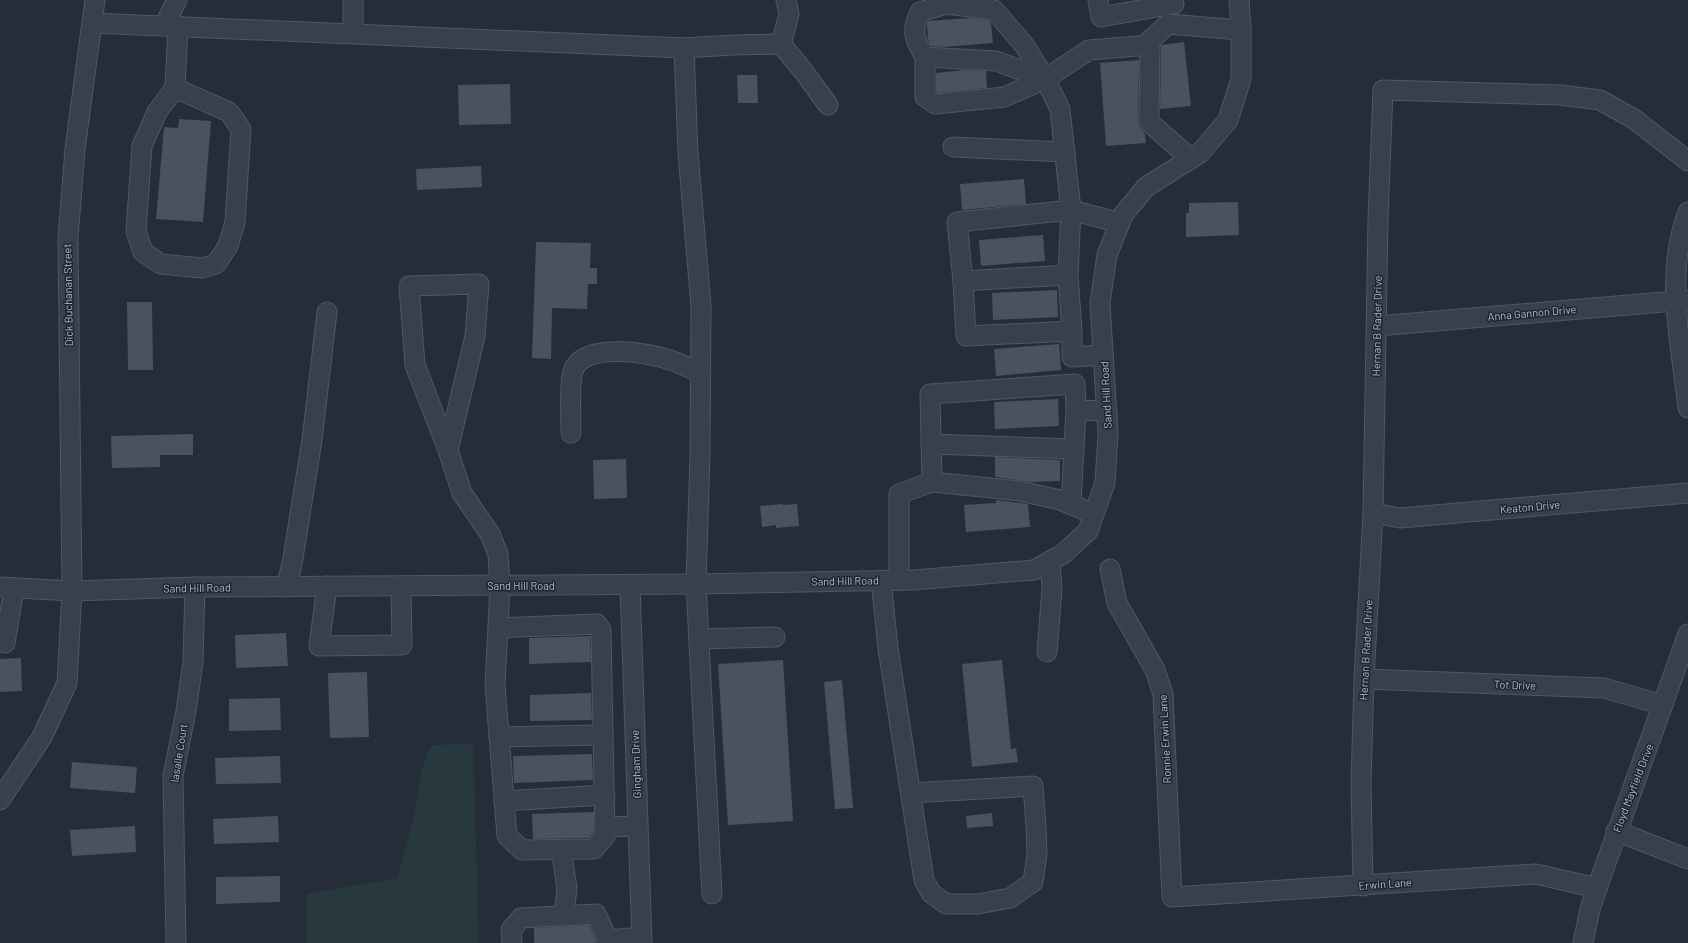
<svg xmlns="http://www.w3.org/2000/svg" width="1688" height="943" font-family="Barlow,sans-serif">
<style>
.green{fill:#27393c}
.building{fill:#4a5262}
.lines{fill:none;stroke-linecap:round;stroke-linejoin:round}
.minor-casing{stroke:#515863;stroke-width:21}
.minor{stroke:#39404b;stroke-width:19}
.labels{text-anchor:middle;stroke-width:3;stroke-linejoin:round;paint-order:stroke}
.street-label{font-size:11px;fill:#b5bbc7;stroke:#1e2530}
</style>
<rect width="100%" height="100%" fill="#252d3b"/>
<!-- green -->
<path class="green" d="M473,744L479,943H306V894L397,878L413,820L421,772L431,745Z"/>
<!-- building -->
<g class="building">
<path d="M970,18L988,20L991,24L993,43L943,47L931,46L928,39L927,25L928,21Z"/>
<path d="M1184,42L1191,106L1160,109L1161,45Z"/>
<path d="M1139,60L1138,122L1139,127L1145,134L1146,143L1106,146L1100,63Z"/>
<path d="M964,70L986,71L987,88L938,93L936,91V73Z"/>
<path d="M737,75H757L758,103H738Z"/>
<path d="M510,84L511,124L459,125L458,85Z"/>
<path d="M179,119L211,121L203,222L156,219L164,127L178,128Z"/>
<path d="M481,166L482,187L417,190L416,169Z"/>
<path d="M1024,179L1026,204L962,210L960,184Z"/>
<path d="M1238,202L1239,235L1186,237V213H1189V203Z"/>
<path d="M1043,235L1045,261L981,266L979,240Z"/>
<path d="M536,242L591,243L590,268H597V284H588L587,309L552,308L551,359L532,358Z"/>
<path d="M1057,290L1058,317L993,320L992,293Z"/>
<path d="M127,302H152L153,370H128Z"/>
<path d="M1059,344L1061,370L996,376L994,349Z"/>
<path d="M1058,399L1059,426L995,429L994,402Z"/>
<path d="M193,434V455H160V467L112,468L111,436Z"/>
<path d="M995,457L1060,460V481L1032,482L995,477Z"/>
<path d="M626,459L627,498L594,499L593,460Z"/>
<path d="M996,500L1028,504L1030,527L966,532L964,505L996,503Z"/>
<path d="M783,504V505L797,504L799,526L776,528V525L762,527L760,506Z"/>
<path d="M286,633L288,666L236,668L235,635Z"/>
<path d="M590,636L591,662L529,664V638Z"/>
<path d="M21,658L22,691L0,692V659Z"/>
<path d="M783,660L793,821L728,825L718,664Z"/>
<path d="M1002,660L1011,749L1016,748L1018,762L972,767L962,664Z"/>
<path d="M367,672L369,737L330,738L328,673Z"/>
<path d="M842,680L853,808L835,809L824,682Z"/>
<path d="M591,693L592,720L530,721V695Z"/>
<path d="M280,698L281,730L229,731V699Z"/>
<path d="M592,754L593,780L514,783L513,756Z"/>
<path d="M280,756L281,783L216,784L215,758Z"/>
<path d="M72,762L137,767L135,793L70,788Z"/>
<path d="M594,812V832L589,838L533,839L532,814Z"/>
<path d="M992,813L993,826L967,828L966,816Z"/>
<path d="M278,816L279,842L214,844L213,819Z"/>
<path d="M135,826L136,852L72,856L70,830Z"/>
<path d="M280,876V902L216,904V877Z"/>
<path d="M589,925L596,940L595,943H534V928Z"/>
</g>
<g class="lines">
<!-- minor casing -->
<g class="minor-casing">
<g id="minor">
<path d="M1098,0L1101,17L1174,4L1173,0"/>
<path d="M947,4L994,10L1025,46L1045,79L996,61L925,57C914,39 911,31 920,12Z"/>
<path d="M92,23L684,48L688,153L701,306L700,455L696,584L712,894"/>
<path d="M164,26L177,0"/>
<path d="M353,33V0"/>
<path d="M781,44L789,14L786,0"/>
<path d="M1145,45L1168,24L1241,30"/>
<path d="M684,48L734,45L781,44L804,72L828,105"/>
<path d="M925,57V97L935,104L1004,97L1045,79"/>
<path d="M175,88L229,112L241,129L235,222L228,246L216,264L202,268L161,264L143,252L136,231L142,146L157,112L175,88L178,26"/>
<path d="M953,147L1065,152"/>
<path d="M1688,212C1664,274 1681,344 1688,408"/>
<path d="M1068,275L1071,210L1060,109L1045,79L1089,50L1150,45L1149,122L1191,159"/>
<path d="M963,281L957,222L1071,210L1120,223"/>
<path d="M1377,326L1688,300"/>
<path d="M1072,331L1068,275L963,281L966,336L1072,331V357L1103,355"/>
<path d="M571,433C571,418 569,384 573,371C583,342 647,352 670,360C680,363 690,369 701,373"/>
<path d="M931,444L1074,449"/>
<path d="M448,450L415,365L409,286L479,284L475,336L448,450L462,493L490,534L498,554L500,586L495,685L507,836L522,850L594,849L605,836L601,630L597,624L498,628"/>
<path d="M932,482L1020,491L1060,500L1094,514"/>
<path d="M1071,504L1076,410"/>
<path d="M1373,513L1400,518L1688,493"/>
<path d="M1110,569L1117,603L1155,670L1163,694L1172,897L1536,874L1597,888"/>
<path d="M881,580L888,648L924,880L931,893L946,904H978L1010,898L1033,882L1037,854L1036,826L1033,786L911,793"/>
<path d="M899,580V494L932,482L930,394L1075,384L1076,410L1107,411"/>
<path d="M630,585L642,943"/>
<path d="M327,586L319,646L402,645L401,586"/>
<path d="M0,587L72,591L195,587L696,584L914,580L1034,570L1063,554L1088,531L1105,483L1108,434L1100,303L1107,255L1123,215L1146,187L1200,153L1228,120L1241,79V28L1239,0"/>
<path d="M286,587L292,564L312,440L327,312"/>
<path d="M699,639L775,637"/>
<path d="M5,643L14,588"/>
<path d="M1047,652L1052,589L1050,561"/>
<path d="M1364,679L1604,688L1663,705"/>
<path d="M499,737L603,735"/>
<path d="M0,800L42,737L67,683L72,591L68,238L75,149L95,0"/>
<path d="M504,801L605,795"/>
<path d="M605,827L638,826"/>
<path d="M1616,831L1688,859"/>
<path d="M561,849L567,888L564,916"/>
<path d="M1363,886L1361,783L1364,679L1373,513L1378,219L1383,90L1560,95L1600,100L1634,119L1688,161"/>
<path d="M608,940L642,937"/>
<path d="M176,943L173,776L186,711L193,662L195,587"/>
<path d="M512,943L511,930L521,918L596,914L608,940L606,943"/>
<path d="M1583,943L1590,909L1597,888L1688,634"/>
</g>
</g>
<!-- minor -->
<use href="#minor" class="minor"/>
</g>
<g class="labels">
<!-- street labels -->
<g class="street-label">
<text transform="translate(68 295) rotate(-91)" y="4">Dick Buchanan Street</text>
<text transform="translate(1532 313) rotate(-5)" y="4">Anna Gannon Drive</text>
<text transform="translate(1377 326) rotate(-89)" y="4">Hernan B Rader Drive</text>
<text transform="translate(1106 395) rotate(-93)" y="4">Sand Hill Road</text>
<text transform="translate(1530 507) rotate(-5)" y="4">Keaton Drive</text>
<text transform="translate(845 581) rotate(-1)" y="4">Sand Hill Road</text>
<text x="521" y="590">Sand Hill Road</text>
<text transform="translate(197 588) rotate(-1)" y="4">Sand Hill Road</text>
<text transform="translate(1366 650) rotate(-87)" y="4">Hernan B Rader Drive</text>
<text transform="translate(1515 685) rotate(2)" y="4">Tot Drive</text>
<text transform="translate(1165 739) rotate(-93)" y="4">Ronnie Erwin Lane</text>
<text transform="translate(179 753) rotate(-81)" y="4">lasalle Court</text>
<text transform="translate(636 764) rotate(-92)" y="4">Gingham Drive</text>
<text transform="translate(1633 788) rotate(-69)" y="4">Floyd Mayfield Drive</text>
<text transform="translate(1385 884) rotate(-4)" y="4">Erwin Lane</text>
</g>
</g>
</svg>
